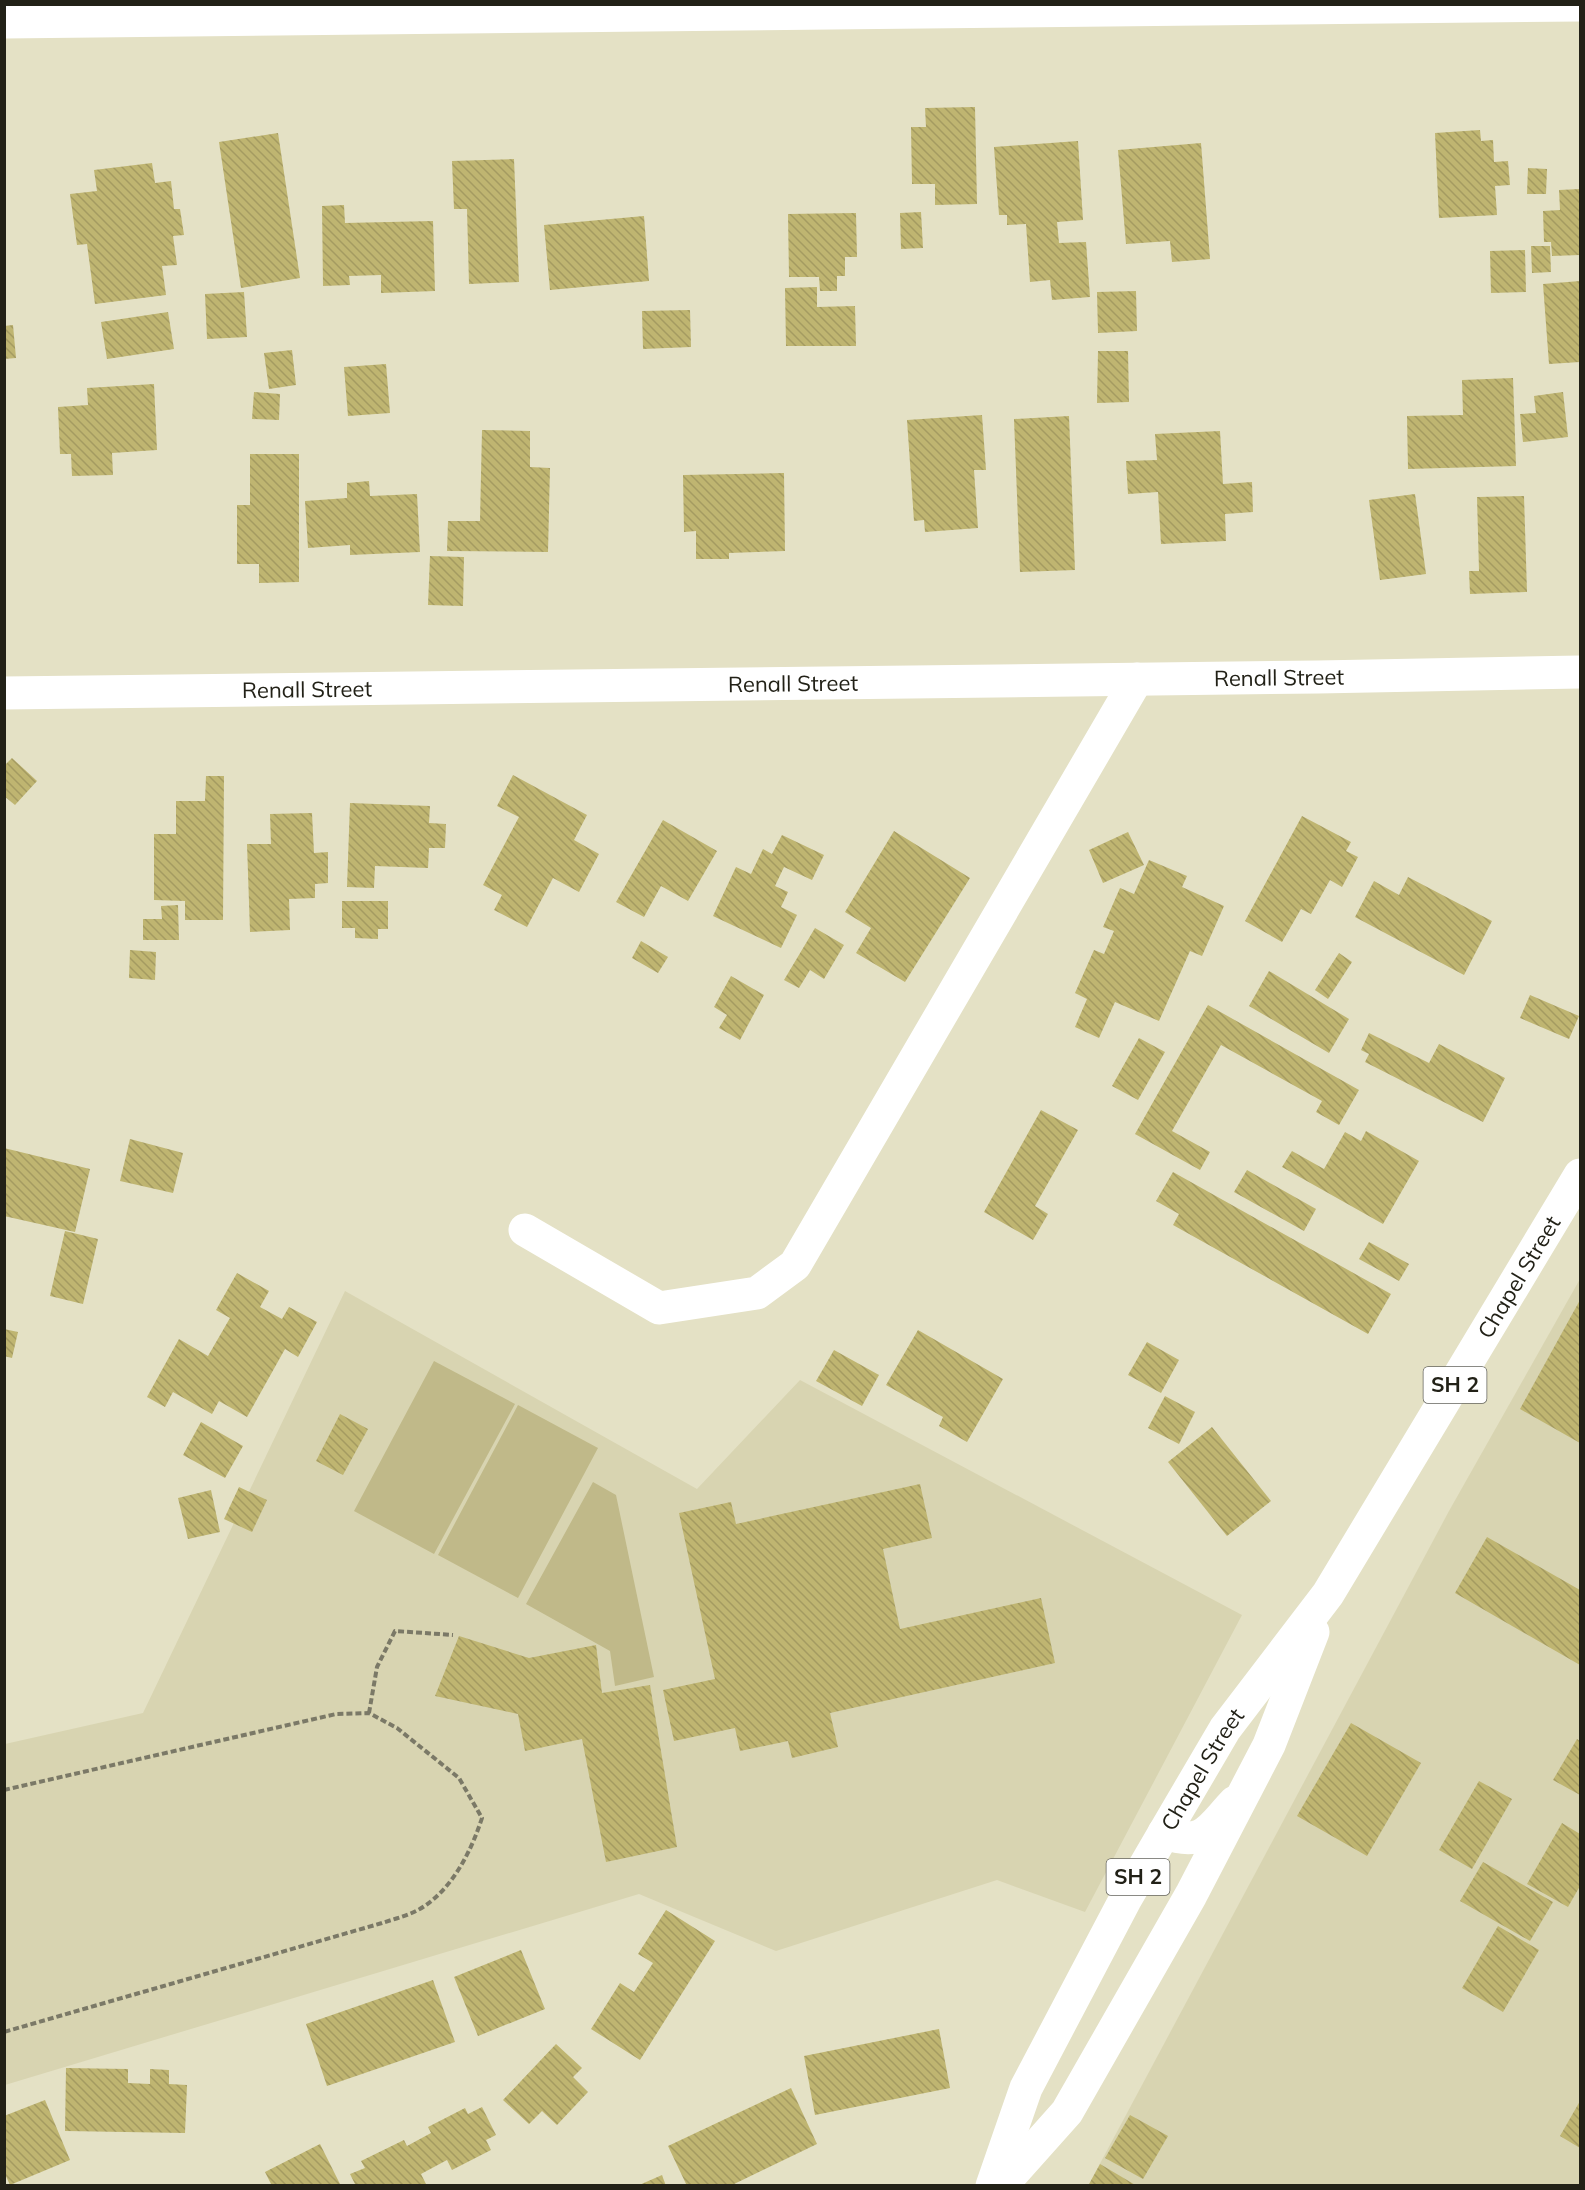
<svg xmlns="http://www.w3.org/2000/svg" width="1585" height="2190" font-family="Mulish,sans-serif">
<style>
.built{fill:#d8d4b1}
.park{fill:#c0b989}
.building{fill:url(#building-back-hatch)}
.lines{fill:none;stroke-linecap:round;stroke-linejoin:round}
.path{stroke:#7b7967;stroke-width:4;stroke-dasharray:6 3;stroke-linecap:butt}
.minor{stroke:#fff;stroke-width:33}
.highway{stroke:#fff;stroke-width:33}
.labels{text-anchor:middle;stroke-width:4.5;stroke-linejoin:round;paint-order:stroke}
.shield{fill:#fff;stroke:#64645d;stroke-width:1.5}
.shield-label{font-size:21px;font-weight:bold;fill:#222117}
.street-label{font-size:22px;fill:#222117;stroke:#fff}
</style>
<defs>
<pattern id="building-back-hatch" width="6" height="6" patternUnits="userSpaceOnUse" patternTransform="scale(1.5)"><rect width="6" height="6" fill="#bfb571"/><path d="M-1 5l2 2M0 0l6 6M5-1l2 2" fill="none" stroke="#a49b61"/></pattern>
</defs>
<rect width="100%" height="100%" fill="#e4e1c5"/>
<!-- built -->
<g class="built">
<path d="M1580,1279V2185L1088,2186L1449,1511Z"/>
<path d="M345,1291L697,1489L800,1380L1242,1615L1085,1912L997,1880L776,1951L639,1894L5,2085V1744L143,1713Z"/>
</g>
<!-- park -->
<g class="park">
<path d="M434,1361L515,1404L434,1554L354,1511Z"/>
<path d="M518,1405L598,1448L518,1598L438,1555Z"/>
<path d="M593,1482L616,1495L654,1677L615,1686L610,1651L526,1604Z"/>
</g>
<!-- building -->
<g class="building">
<path d="M975,107L977,204L935,205V184H912L911,127H926L925,108Z"/>
<path d="M1480,130L1481,141L1493,140L1494,162L1508,161L1510,185L1495,186L1497,215L1439,218L1435,133Z"/>
<path d="M278,133L300,278L241,288L219,142Z"/>
<path d="M1078,141L1083,220L1057,222L1059,243L1086,242L1090,297L1052,300L1050,280L1030,282L1026,224L1007,225V215H999L994,147Z"/>
<path d="M1201,143L1210,259L1172,262L1170,241L1126,244L1118,150Z"/>
<path d="M514,159L519,282L469,284L467,209H454L452,161Z"/>
<path d="M152,163L155,183L171,181L174,209H180L184,235L173,236L177,265L162,266L166,295L95,304L87,244L77,245L70,194L97,191L94,170Z"/>
<path d="M1528,168L1547,169L1546,194H1527Z"/>
<path d="M1580,189V255L1552,256L1551,242H1544L1543,211L1560,210L1559,190Z"/>
<path d="M344,205L345,223L433,221L435,291L381,293V275L349,276L350,285L323,286L322,206Z"/>
<path d="M921,212L923,248L901,249L900,213Z"/>
<path d="M856,213L857,257H845V276H837V291H820L819,277H789L788,214Z"/>
<path d="M644,216L649,281L550,290L544,225Z"/>
<path d="M1531,246H1550L1551,272L1532,273Z"/>
<path d="M1525,250L1526,292L1491,293L1490,251Z"/>
<path d="M1580,281V362L1549,364L1543,284Z"/>
<path d="M817,287V307L855,306L856,346H786L785,288Z"/>
<path d="M1136,291L1137,331L1098,333L1097,292Z"/>
<path d="M244,292L247,337L207,339L205,294Z"/>
<path d="M690,310L691,347L643,349L642,311Z"/>
<path d="M168,312L174,349L107,359L101,322Z"/>
<path d="M13,325L16,358L4,359V326Z"/>
<path d="M292,350L296,385L269,389L264,353Z"/>
<path d="M1098,351H1128L1129,402L1097,403Z"/>
<path d="M386,364L390,413L348,416L344,367Z"/>
<path d="M1513,378L1516,466L1408,469L1407,416L1463,415L1462,380Z"/>
<path d="M154,384L157,450L112,453L113,475L72,476L71,454H60L58,407L88,405L87,388Z"/>
<path d="M254,392L280,394L279,420L252,419Z"/>
<path d="M1563,392L1568,437L1523,442L1520,414L1536,413L1534,396Z"/>
<path d="M982,415L986,470H974L978,528L925,532L924,520L914,521L907,420Z"/>
<path d="M1069,416L1075,570L1020,572L1014,419Z"/>
<path d="M482,430L530,431V467L550,468L548,552L447,551L448,521H480Z"/>
<path d="M1220,431L1223,484L1252,482L1253,512L1225,514L1226,541L1161,544L1158,492L1128,494L1126,461L1157,460L1155,434Z"/>
<path d="M250,454H299V582L259,583V564H237V505H250Z"/>
<path d="M784,473L785,551L729,553V559H696V531L684,532L683,475Z"/>
<path d="M369,481L370,496L417,494L420,552L350,555V545L308,548L305,501L347,498V483Z"/>
<path d="M1415,494L1426,574L1380,580L1369,500Z"/>
<path d="M1524,496L1527,592L1470,594L1469,571H1479L1477,497Z"/>
<path d="M430,556L464,557L463,606L428,605Z"/>
<path d="M12,758L37,781L15,805L4,796V766Z"/>
<path d="M513,775L587,815L574,840L599,854L579,892L553,878L527,927L494,910L502,895L483,885L519,817L497,806Z"/>
<path d="M206,776H224L223,920H185V901L154,900V834H176V801H205Z"/>
<path d="M350,803L430,806L429,823L446,824L445,848H429L428,868L375,866L374,888L347,887Z"/>
<path d="M312,813L314,853L328,852V883L315,884V898L289,899L290,930L250,932L247,844H271L270,814Z"/>
<path d="M1302,816L1351,842L1346,851L1358,857L1342,887L1330,880L1311,914L1301,909L1282,942L1245,921Z"/>
<path d="M663,820L717,851L688,901L661,886L644,917L616,902Z"/>
<path d="M894,831L970,878L905,982L856,953L871,928L845,912Z"/>
<path d="M1128,832L1144,865L1103,883L1089,850Z"/>
<path d="M782,835L824,855L812,880L784,867L775,886L788,892L781,907L797,915L781,948L713,916L736,867L751,874L763,849L772,854Z"/>
<path d="M1149,860L1187,876L1182,887L1224,906L1202,956L1190,951L1159,1021L1115,1002L1099,1038L1075,1027L1087,999L1075,993L1094,950L1104,954L1114,931L1103,927L1120,888L1134,894Z"/>
<path d="M1408,877L1492,921L1464,975L1355,917L1374,881L1399,895Z"/>
<path d="M342,901H388V929H378V939L355,938V928H342Z"/>
<path d="M178,905L179,940H143V919H162L161,906Z"/>
<path d="M815,928L844,945L824,979L810,970L799,988L784,980Z"/>
<path d="M641,941L668,957L658,973L632,958Z"/>
<path d="M130,950L156,952L155,980L129,978Z"/>
<path d="M1339,953L1352,962L1328,999L1315,990Z"/>
<path d="M1269,971L1349,1019L1329,1053L1249,1006Z"/>
<path d="M731,976L764,995L740,1040L719,1028L727,1015L714,1007Z"/>
<path d="M1530,995L1579,1016L1569,1039L1520,1018Z"/>
<path d="M1208,1005L1359,1090L1339,1125L1316,1112L1322,1101L1221,1045L1172,1131L1210,1152L1200,1170L1135,1134Z"/>
<path d="M1369,1033L1429,1063L1439,1044L1505,1078L1483,1122L1365,1062L1369,1054L1361,1050Z"/>
<path d="M1139,1038L1165,1052L1138,1100L1112,1086Z"/>
<path d="M1041,1110L1078,1130L1035,1206L1048,1214L1033,1240L984,1212Z"/>
<path d="M1366,1131L1419,1161L1383,1224L1282,1167L1292,1151L1324,1169L1345,1132L1361,1141Z"/>
<path d="M130,1139L183,1153L173,1193L120,1181Z"/>
<path d="M4,1148L90,1169L75,1232L4,1216Z"/>
<path d="M1247,1170L1316,1209L1304,1231L1234,1192Z"/>
<path d="M1173,1172L1391,1294L1368,1334L1173,1225L1179,1214L1156,1201Z"/>
<path d="M65,1231L98,1239L83,1304L50,1296Z"/>
<path d="M1369,1242L1409,1264L1399,1281L1359,1259Z"/>
<path d="M237,1273L269,1291L260,1307L282,1319L289,1307L317,1322L298,1357L285,1349L247,1417L219,1401L212,1414L173,1392L165,1407L147,1397L179,1339L208,1356L230,1318L216,1310Z"/>
<path d="M1580,1300V1443L1520,1409Z"/>
<path d="M4,1329L18,1332L12,1358L4,1356Z"/>
<path d="M918,1330L1003,1379L967,1442L939,1426L943,1417L886,1385Z"/>
<path d="M1147,1342L1179,1360L1161,1393L1128,1375Z"/>
<path d="M834,1350L879,1375L862,1406L816,1381Z"/>
<path d="M1165,1396L1195,1412L1179,1444L1148,1428Z"/>
<path d="M340,1414L368,1429L343,1475L316,1461Z"/>
<path d="M201,1422L243,1446L225,1478L183,1455Z"/>
<path d="M1212,1427L1271,1501L1227,1536L1168,1462Z"/>
<path d="M920,1484L932,1538L883,1549L900,1629L1041,1598L1055,1663L830,1713L838,1747L792,1758L788,1741L740,1751L735,1728L674,1741L663,1690L715,1679L679,1513L731,1502L736,1524Z"/>
<path d="M239,1487L267,1500L252,1532L224,1519Z"/>
<path d="M211,1490L220,1532L188,1539L178,1498Z"/>
<path d="M1487,1537L1580,1590V1665L1455,1593Z"/>
<path d="M459,1636L529,1658L596,1645L602,1693L650,1685L677,1847L606,1862L582,1739L525,1751L518,1714L435,1696Z"/>
<path d="M1351,1723L1421,1763L1367,1856L1297,1816Z"/>
<path d="M1577,1739L1580,1741V1795L1553,1780Z"/>
<path d="M1479,1781L1512,1799L1472,1869L1439,1850Z"/>
<path d="M1562,1823L1580,1834V1886L1568,1907L1527,1884Z"/>
<path d="M1483,1862L1553,1902L1530,1941L1460,1901Z"/>
<path d="M666,1910L715,1941L640,2060L591,2029L620,1983L634,1992L653,1963L638,1954Z"/>
<path d="M1498,1926L1539,1950L1503,2012L1462,1988Z"/>
<path d="M521,1950L545,2009L478,2036L454,1977Z"/>
<path d="M433,1980L455,2042L327,2086L306,2024Z"/>
<path d="M939,2029L950,2088L815,2115L804,2056Z"/>
<path d="M556,2044L582,2068L573,2077L588,2092L557,2125L542,2111L529,2124L503,2100Z"/>
<path d="M66,2068L128,2069V2083L150,2084V2069L169,2070V2084L187,2085L185,2133L65,2131Z"/>
<path d="M791,2088L817,2144L730,2186H687L668,2146Z"/>
<path d="M45,2100L70,2160L10,2185L4,2172V2116Z"/>
<path d="M1580,2101V2148L1560,2136Z"/>
<path d="M482,2107L496,2135L486,2140L491,2150L452,2170L447,2160L421,2174L426,2184L422,2186H356L350,2174L365,2168L361,2161L404,2140L407,2146L431,2133L428,2127L465,2108L468,2114Z"/>
<path d="M1130,2115L1168,2136L1143,2179L1105,2158Z"/>
<path d="M320,2144L341,2186H272L265,2172Z"/>
<path d="M1100,2164L1137,2186H1088Z"/>
<path d="M662,2175L666,2186H637Z"/>
</g>
<g class="lines">
<!-- path -->
<g class="path">
<path d="M369,1713L377,1667L395,1631L453,1635"/>
<path d="M4,1790L336,1714L369,1713L397,1728L459,1778L482,1818C471,1852 451,1892 418,1910C407,1916 394,1919 382,1923L4,2032"/>
</g>
<!-- minor -->
<g class="minor">
<path d="M4,22L1580,5"/>
<path id="s1" d="M4,693L1318,677L1580,672"/>
<path d="M525,1230L659,1308L757,1293L795,1265L1137,679"/>
<path d="M1164,1833C1205,1847 1209,1829 1235,1802"/>
</g>
<!-- highway -->
<g class="highway">
<path id="s2" d="M992,2186L1026,2088L1125,1900L1164,1833L1225,1729L1328,1594L1580,1175"/>
<path d="M1001,2186L1067,2112L1191,1895L1269,1745L1313,1632"/>
</g>
</g>
<g class="labels">
<!-- shield labels -->
<g class="shield">
<rect x="1423.5" y="1367" width="63" height="36" rx="4.5"/>
<rect x="1106.5" y="1859" width="63" height="36" rx="4.5"/>
</g>
<g class="shield-label">
<text x="1455" y="1392">SH 2</text>
<text x="1138" y="1884">SH 2</text>
</g>
<!-- street labels -->
<g class="street-label">
<text dy="8" stroke="none"><textPath href="#s1" startOffset="1275">Renall Street</textPath></text>
<text dy="8" stroke="none"><textPath href="#s1" startOffset="789">Renall Street</textPath></text>
<text dy="8" stroke="none"><textPath href="#s1" startOffset="303">Renall Street</textPath></text>
<text dy="8" stroke="none"><textPath href="#s2" startOffset="1054">Chapel Street</textPath></text>
<text dy="8" stroke="none"><textPath href="#s2" startOffset="468">Chapel Street</textPath></text>
</g>
</g>
<!-- border -->
<rect width="1585" height="2190" fill="none" stroke="#222117" stroke-width="12"/>
</svg>
